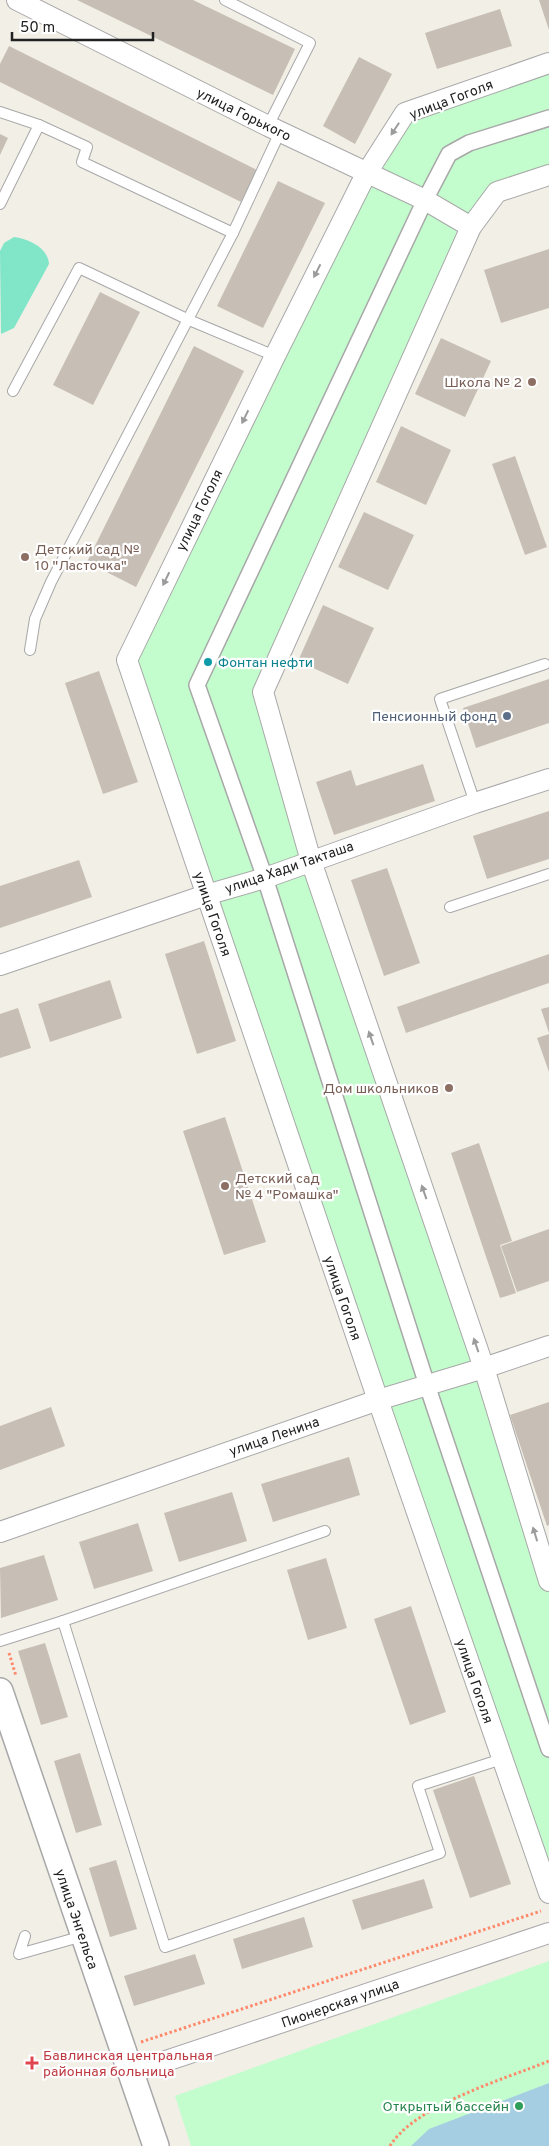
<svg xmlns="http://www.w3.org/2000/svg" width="549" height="2146" font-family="Overpass,sans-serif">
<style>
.park{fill:#c3fdcd}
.pitch{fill:#81e5c8}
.water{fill:#a5cee2}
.building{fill:#c7bfb6}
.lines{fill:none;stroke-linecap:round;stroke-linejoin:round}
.service-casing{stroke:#a8a8a8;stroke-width:12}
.pedestrian-casing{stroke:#a8a8a8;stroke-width:18}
.minor-casing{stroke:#a8a8a8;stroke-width:22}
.tertiary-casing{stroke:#a8a8a8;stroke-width:28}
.path{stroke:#ff896b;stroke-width:3;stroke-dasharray:2.5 2.5;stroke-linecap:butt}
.service{stroke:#fff;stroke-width:10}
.pedestrian{stroke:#fff;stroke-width:15}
.minor{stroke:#fff;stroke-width:20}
.tertiary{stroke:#fff;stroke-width:25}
.oneway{fill:#9b9b9b}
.education-dot{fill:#8d6e63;stroke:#fff;stroke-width:2}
.culture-dot{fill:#0f9aa8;stroke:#fff;stroke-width:2}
.service-dot{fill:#5c6f8a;stroke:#fff;stroke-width:2}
.health-dot{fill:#e0444e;stroke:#fff;stroke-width:2}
.leisure-dot{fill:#2e9e5b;stroke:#fff;stroke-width:2}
.labels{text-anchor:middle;stroke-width:4.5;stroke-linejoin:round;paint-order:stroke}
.street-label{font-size:14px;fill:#212121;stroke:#fff}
.education-label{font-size:14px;fill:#785e54;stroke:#fff;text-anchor:end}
.culture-label{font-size:14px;fill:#0d838f;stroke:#fff;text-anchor:start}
.service-label{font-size:14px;fill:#4e5e75;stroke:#fff;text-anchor:end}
.health-label{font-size:14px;fill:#be3a42;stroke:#fff;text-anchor:start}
.leisure-label{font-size:14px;fill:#27864d;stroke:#fff;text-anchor:end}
</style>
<rect width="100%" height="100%" fill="#f2efe7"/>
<!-- park -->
<g class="park">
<path d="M549,63V175L497,192L263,692L549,1581V1893L127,660L405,113Z"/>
<path d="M549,1961V2146H191L175,2096Z"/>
</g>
<!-- pitch -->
<path class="pitch" d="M14,237C29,239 48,248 49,264L14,328L1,334L0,251L4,243Z"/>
<!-- water -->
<path class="water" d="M549,2083V2146H411L429,2129Z"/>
<!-- building -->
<g class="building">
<path d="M77,0H193L295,49L273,95Z"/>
<path d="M539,0H549V30Z"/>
<path d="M500,9L512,46L437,69L425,33Z"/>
<path d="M9,46L257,170L241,202L0,82V64Z"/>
<path d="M359,57L392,74L355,144L323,126Z"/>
<path d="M0,134L8,138L0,155Z"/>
<path d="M278,181L325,203L263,328L217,306Z"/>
<path d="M549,249V308L501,323L484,270Z"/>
<path d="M100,292L140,312L93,405L53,385Z"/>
<path d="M441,338L491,361L465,417L415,394Z"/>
<path d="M194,346L244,371L136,587L87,562Z"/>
<path d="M401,426L451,450L426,505L376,482Z"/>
<path d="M515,456L547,547L525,555L492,464Z"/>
<path d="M364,512L414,535L388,590L338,567Z"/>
<path d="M323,605L374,628L348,684L298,661Z"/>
<path d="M99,671L138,782L103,794L65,683Z"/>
<path d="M549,679V723L476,748L463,708Z"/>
<path d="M423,764L435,801L334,835L316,782L351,770L356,786Z"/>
<path d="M549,811V859L487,879L473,836Z"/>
<path d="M79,860L92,897L0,928V886Z"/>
<path d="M387,868L420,963L384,976L351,880Z"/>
<path d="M204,941L236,1041L197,1054L165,954Z"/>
<path d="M549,954V983L406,1033L397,1007Z"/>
<path d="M110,980L122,1018L50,1042L38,1004Z"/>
<path d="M549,1007V1033L541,1009Z"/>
<path d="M18,1008L31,1048L0,1058V1014Z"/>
<path d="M549,1034V1072L537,1038Z"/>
<path d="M225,1117L266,1242L224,1255L183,1131Z"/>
<path d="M479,1143L512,1241L500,1245L516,1293L500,1298L451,1153Z"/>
<path d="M549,1229V1281L517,1292L501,1246Z"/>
<path d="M549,1402V1525L547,1526L510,1415Z"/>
<path d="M51,1407L65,1446L0,1470V1426Z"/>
<path d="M349,1457L360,1495L273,1522L261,1484Z"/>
<path d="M232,1492L247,1541L179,1562L164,1513Z"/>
<path d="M138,1523L153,1571L94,1589L79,1542Z"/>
<path d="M44,1555L58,1600L1,1618L0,1568Z"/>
<path d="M326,1558L347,1628L308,1640L287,1570Z"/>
<path d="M411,1606L446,1712L410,1725L374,1619Z"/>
<path d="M45,1643L68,1717L41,1725L18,1651Z"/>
<path d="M80,1753L102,1825L76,1833L54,1761Z"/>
<path d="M474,1776L511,1884L470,1898L433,1790Z"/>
<path d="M116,1860L137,1929L110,1937L89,1868Z"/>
<path d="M424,1879L433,1908L362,1930L352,1900Z"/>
<path d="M304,1917L313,1947L242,1969L233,1939Z"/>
<path d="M195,1954L205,1984L134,2006L124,1976Z"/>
</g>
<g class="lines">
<!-- service casing -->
<g class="service-casing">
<g id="service">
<path d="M225,0L310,43L268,126"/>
<path d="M0,112L39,125L0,204"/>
<path d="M39,125L87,147L82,162L233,233L280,132"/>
<path d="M13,391L79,268L189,320L275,356"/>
<path d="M30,650L35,619L51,582L233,233"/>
<path d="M475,803L440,699L545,664"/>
<path d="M450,907L549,874"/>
<path d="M63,1621L325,1531"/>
<path d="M0,1641L63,1621L165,1947L440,1853L418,1786L502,1759"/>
<path d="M25,1936L19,1954L83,1936"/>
</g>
</g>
<!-- pedestrian casing -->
<g class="pedestrian-casing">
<path id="pedestrian" d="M549,118L469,143L449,154L425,200L197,685L265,878L427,1385L549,1749"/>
</g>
<!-- minor casing -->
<g class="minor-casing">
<g id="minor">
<path d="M17,0L268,126L425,200L471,227"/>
<path d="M549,63L405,113L366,174L275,356L127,660L378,1400L549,1893"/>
<path d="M549,175L497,192L471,227L263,692L311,861L484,1368L549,1581"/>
<path d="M0,965L206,895L265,878L475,803L549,779"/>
<path d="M0,1532L378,1400L484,1368L549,1346"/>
<path d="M130,2073L549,1933"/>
</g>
</g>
<!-- tertiary casing -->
<g class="tertiary-casing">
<path id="tertiary" d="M0,1691L156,2146"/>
</g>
<!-- path -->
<g class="path">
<path d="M9,1653L16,1676"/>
<path d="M141,2042L541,1911"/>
<path d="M390,2146C415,2105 505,2079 549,2061"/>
</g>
<!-- service -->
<use href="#service" class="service"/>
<!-- pedestrian -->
<use href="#pedestrian" class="pedestrian"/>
<!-- minor -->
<use href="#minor" class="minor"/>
<!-- tertiary -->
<use href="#tertiary" class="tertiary"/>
</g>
<!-- one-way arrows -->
<defs><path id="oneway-solid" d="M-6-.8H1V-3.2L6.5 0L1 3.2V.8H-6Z" transform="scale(1.25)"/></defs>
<g class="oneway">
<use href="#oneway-solid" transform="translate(395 129) rotate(123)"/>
<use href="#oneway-solid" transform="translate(317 271) rotate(117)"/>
<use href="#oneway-solid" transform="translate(245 417) rotate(116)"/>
<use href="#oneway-solid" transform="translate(166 579) rotate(116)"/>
<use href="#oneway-solid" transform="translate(371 1038) rotate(-109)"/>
<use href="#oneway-solid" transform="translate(424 1192) rotate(-109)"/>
<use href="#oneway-solid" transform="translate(476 1345) rotate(-109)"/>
<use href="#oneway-solid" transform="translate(535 1534) rotate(-107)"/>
</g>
<!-- markers -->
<g class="education-dot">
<circle cx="532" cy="382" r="5"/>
<circle cx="25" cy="557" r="5"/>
<circle cx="449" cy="1088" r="5"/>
<circle cx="225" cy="1186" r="5"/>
</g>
<circle class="culture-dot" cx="208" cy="662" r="5"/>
<circle class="service-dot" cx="507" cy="716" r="5"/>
<path class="health-dot" d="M29.5 2055.5h5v5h5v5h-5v5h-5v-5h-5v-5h5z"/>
<circle class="leisure-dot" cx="519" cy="2106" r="5"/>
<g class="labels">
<!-- street labels -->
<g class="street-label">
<text transform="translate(451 99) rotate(-21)" y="5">улица Гоголя</text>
<text transform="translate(244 114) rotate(26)" y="5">улица Горького</text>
<text transform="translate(199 510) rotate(-64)" y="5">улица Гоголя</text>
<text transform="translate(289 867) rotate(-19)" y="5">улица Хади Такташа</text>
<text transform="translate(213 914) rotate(71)" y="5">улица Гоголя</text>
<text transform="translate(343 1298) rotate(71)" y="5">улица Гоголя</text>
<text transform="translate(274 1436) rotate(-19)" y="5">улица Ленина</text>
<text transform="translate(475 1681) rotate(71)" y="5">улица Гоголя</text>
<text transform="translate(77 1919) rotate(71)" y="5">улица Энгельса</text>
<text transform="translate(340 2003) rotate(-19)" y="5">Пионерская улица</text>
</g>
<!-- education labels -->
<g class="education-label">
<text x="522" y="387">Школа № 2</text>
<text x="35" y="554" text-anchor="start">Детский сад №<tspan x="35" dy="16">10 "Ласточка"</tspan></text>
<text x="439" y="1093">Дом школьников</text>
<text x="235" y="1183" text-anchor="start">Детский сад<tspan x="235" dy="16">№ 4 "Ромашка"</tspan></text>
</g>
<!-- culture labels -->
<g class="culture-label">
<text x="218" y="667">Фонтан нефти</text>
</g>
<!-- service labels -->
<g class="service-label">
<text x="497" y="721">Пенсионный фонд</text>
</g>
<!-- health labels -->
<g class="health-label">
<text x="43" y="2060">Бавлинская центральная<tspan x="43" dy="16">районная больница</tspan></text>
</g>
<!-- leisure labels -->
<g class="leisure-label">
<text x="509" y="2111">Открытый бассейн</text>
</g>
</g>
<!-- scale -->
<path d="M12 32v8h141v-8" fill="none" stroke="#212121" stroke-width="2.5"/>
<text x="20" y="32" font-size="15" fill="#212121" stroke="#ffffff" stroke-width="4" paint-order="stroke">50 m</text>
</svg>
